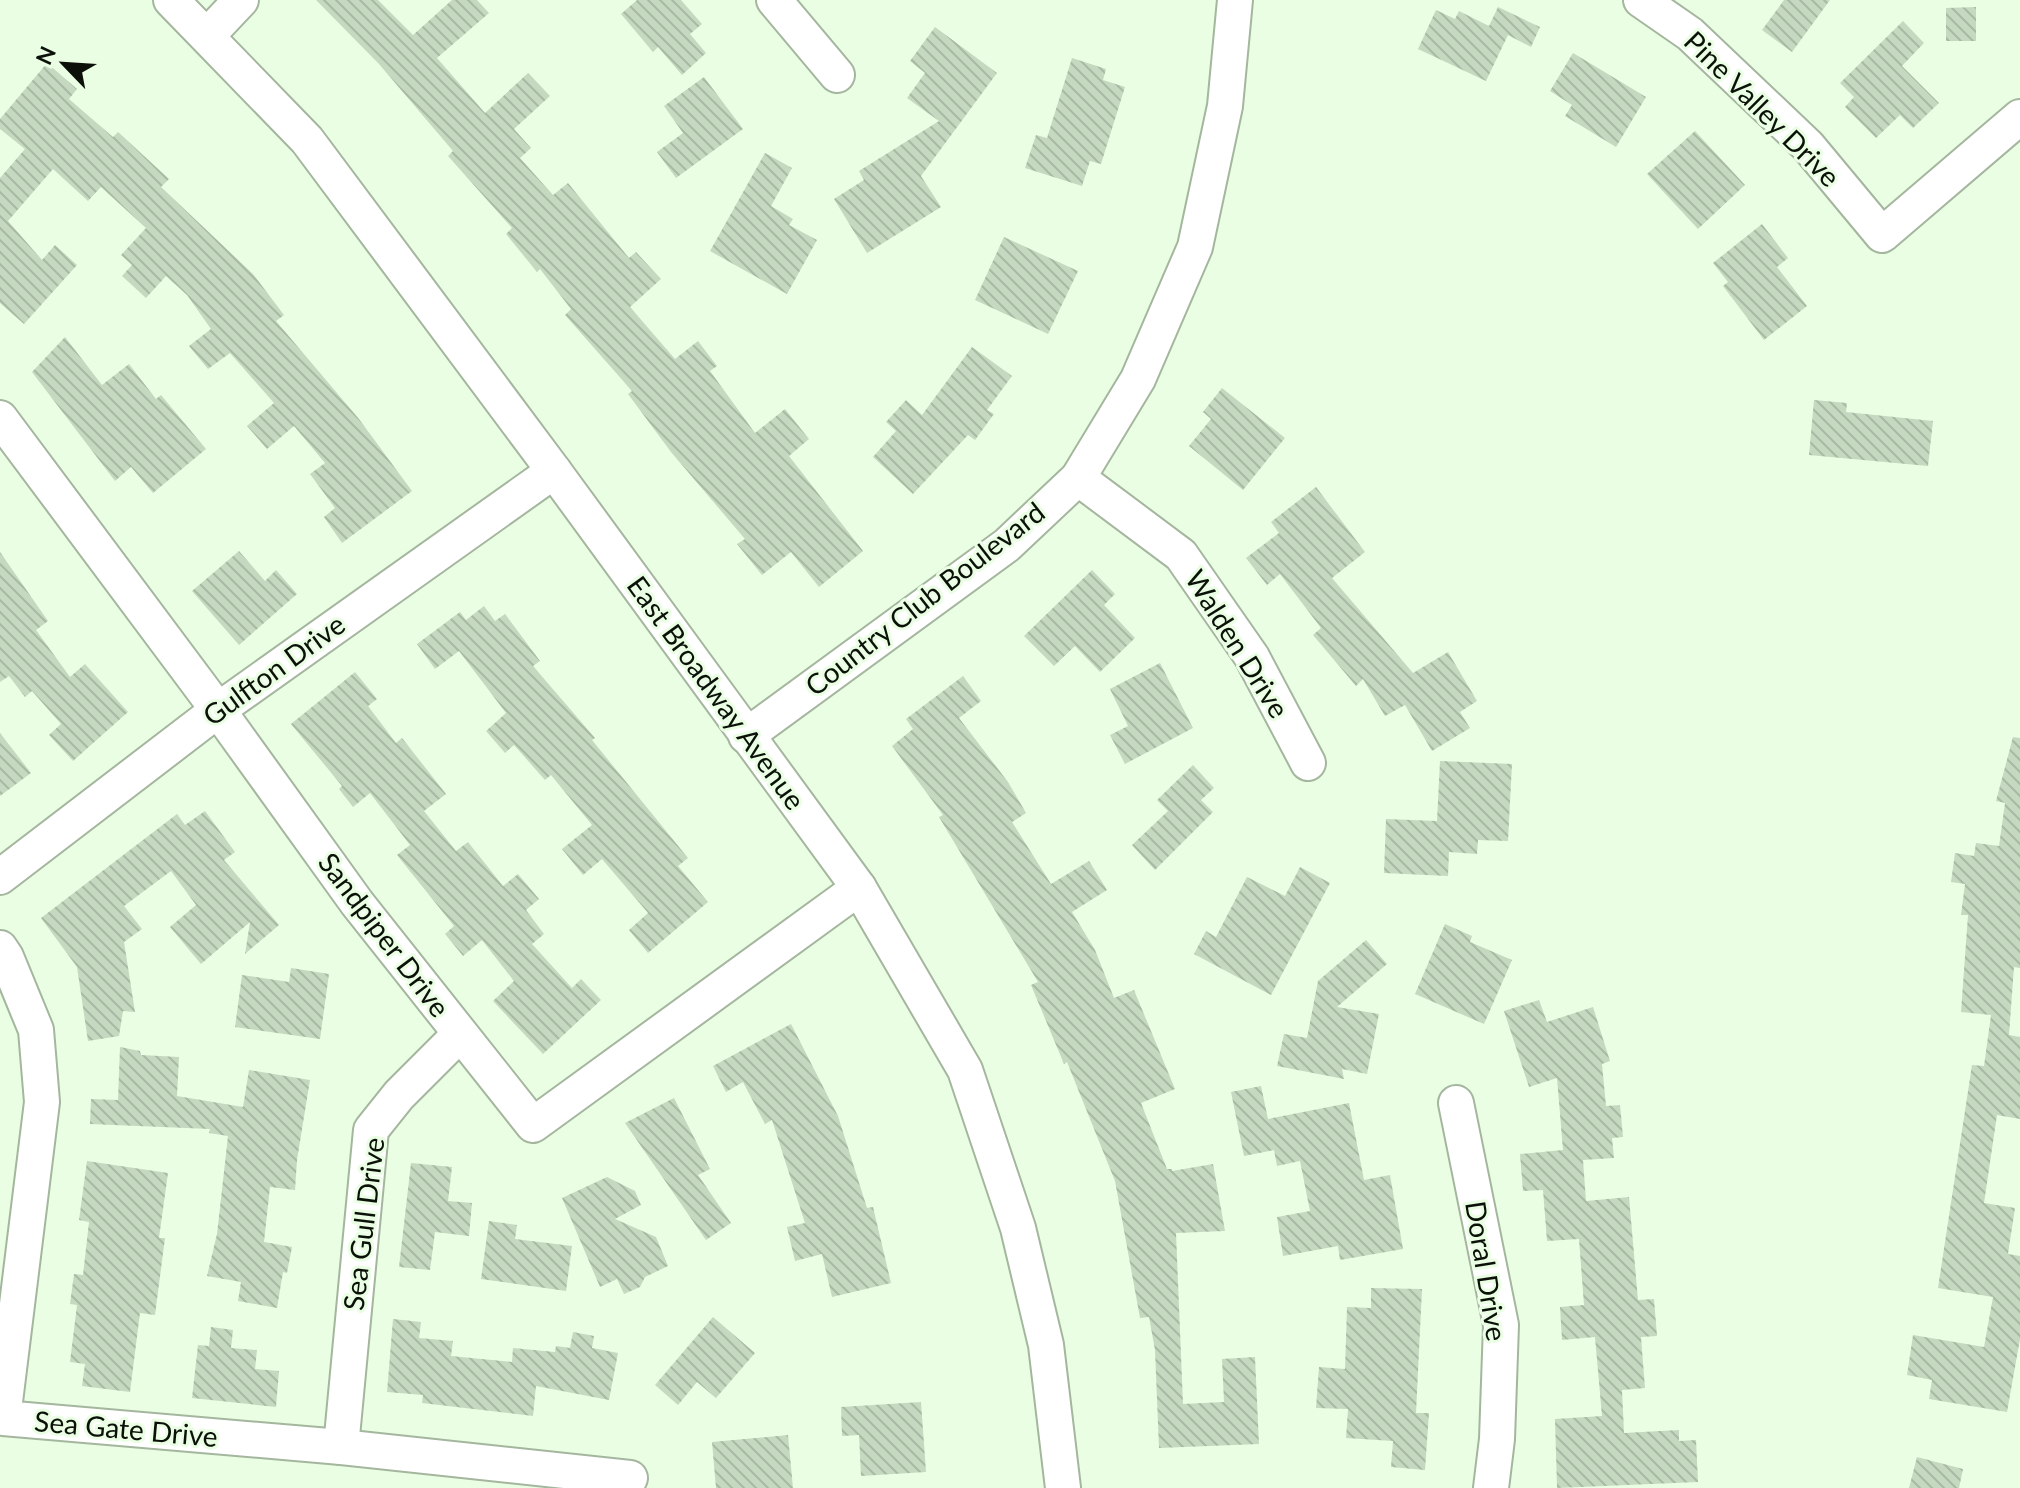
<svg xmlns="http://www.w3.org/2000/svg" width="2020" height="1488" font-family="Lato,sans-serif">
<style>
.building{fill:url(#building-back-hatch)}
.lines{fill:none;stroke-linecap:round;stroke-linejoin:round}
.minor-casing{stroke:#a4b69e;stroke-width:38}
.minor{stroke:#fff;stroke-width:34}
.labels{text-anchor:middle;stroke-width:6;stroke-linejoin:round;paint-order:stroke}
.street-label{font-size:28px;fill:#0b1109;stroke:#eafee4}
</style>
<defs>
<pattern id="building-back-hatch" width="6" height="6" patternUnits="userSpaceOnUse" patternTransform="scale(2)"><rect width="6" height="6" fill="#c5d9c0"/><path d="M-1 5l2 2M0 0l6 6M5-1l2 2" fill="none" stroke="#a8b9a4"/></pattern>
</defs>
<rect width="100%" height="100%" fill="#eafee4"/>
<!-- building -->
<g class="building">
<path d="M316,0H378L413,35L452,0H477L489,13L437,58L485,113L528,73L550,96L514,129L531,148L520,158L553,195L568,183L629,258L636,252L661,279L630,307L675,359L698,341L717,366L710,371L755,433L785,409L809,439L789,456L863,551L819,587L791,552L762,575L737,544L745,539L671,452L628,394L632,391L565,315L571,309L540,269L537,272L506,234L512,228L448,156L453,151L379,64Z"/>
<path d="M637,0H681L702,24L690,34L706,53L682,75L658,47L653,52L621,14Z"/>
<path d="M1784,0H1830L1792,52L1762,30Z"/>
<path d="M1498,7L1540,27L1531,47L1508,35L1486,81L1418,49L1436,10L1455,19L1459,11L1489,26Z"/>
<path d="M1976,7V41H1946V8Z"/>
<path d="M1903,21L1924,43L1902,66L1939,103L1913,128L1900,115L1876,138L1845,107L1854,97L1840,83Z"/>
<path d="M935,27L997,73L921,176L941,207L867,253L834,199L864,180L859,171L939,121L907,98L925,73L910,61Z"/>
<path d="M1573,53L1646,97L1616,147L1565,116L1572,105L1550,91Z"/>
<path d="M1072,58L1106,69L1103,80L1125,87L1101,164L1090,161L1082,186L1025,168L1036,135L1047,138Z"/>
<path d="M47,63L77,89L69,99L113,137L118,132L169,179L161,187L253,274L284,315L276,321L359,419L412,491L342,543L324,517L335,508L310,474L325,463L294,426L267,449L247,426L274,403L230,353L208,369L189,346L211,329L187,295L166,276L146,298L122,276L132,265L121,255L146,228L101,187L88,201L53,169L8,221L42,260L55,245L77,265L24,324L0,303V178L25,149L0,129V119Z"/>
<path d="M704,77L743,129L676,178L657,152L683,133L664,106Z"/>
<path d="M1695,131L1745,185L1698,229L1647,174Z"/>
<path d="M765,153L792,168L771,206L793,219L789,225L817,240L787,294L710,251Z"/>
<path d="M1762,224L1788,258L1777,267L1807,306L1764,340L1723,286L1728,282L1713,263Z"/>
<path d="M1004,237L1078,271L1048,334L975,300Z"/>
<path d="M65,337L102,385L129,364L156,399L161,395L206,449L153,493L131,467L115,481L32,372Z"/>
<path d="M972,347L1012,376L987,410L994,414L975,440L968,435L913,494L873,457L896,431L886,422L906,400L922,415Z"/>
<path d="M1222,388L1285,438L1243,490L1189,446L1211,419L1203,412Z"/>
<path d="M1814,400L1847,403L1846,412L1933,421L1928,466L1809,455Z"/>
<path d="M1316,487L1365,552L1332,578L1413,673L1448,652L1477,701L1460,712L1470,728L1432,751L1405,705L1385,716L1363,679L1356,686L1313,635L1321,628L1280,574L1267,585L1246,558L1279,533L1271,522Z"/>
<path d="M239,551L265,581L276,570L297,594L239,645L192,591Z"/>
<path d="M0,552L48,621L36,630L70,677L85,664L128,712L73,761L49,735L61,724L32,691L25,697L9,676L0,682Z"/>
<path d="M1092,570L1115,594L1104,605L1135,638L1100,672L1075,646L1054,666L1024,636Z"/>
<path d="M484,606L495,621L505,614L540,661L533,666L595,738L592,740L688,858L678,866L708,902L648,953L629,930L648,913L602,859L583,875L562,849L592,825L551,775L545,780L514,745L505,753L486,731L506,713L459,651L435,669L417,644L460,612L466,620Z"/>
<path d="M1160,663L1193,728L1125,764L1110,735L1128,726L1110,689Z"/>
<path d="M355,672L377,699L368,706L396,743L402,738L446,794L424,811L456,851L468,842L503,886L518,874L539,899L526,910L544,934L532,944L572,988L581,979L601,1000L543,1054L493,1001L514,981L482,940L463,956L445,934L454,926L397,855L410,845L370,793L353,807L339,789L342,786L291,724Z"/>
<path d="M963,676L981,701L959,718L1008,782L1026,813L1012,822L1051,884L1089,861L1107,890L1072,912L1095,950L1114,998L1134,990L1175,1089L1141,1103L1167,1169H1172V1171L1213,1164L1225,1231L1176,1233L1183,1404L1224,1402L1222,1359L1255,1357L1259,1444L1159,1448L1155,1350L1149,1317L1140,1318L1115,1181L1067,1062L1064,1064L1031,985L1038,982L939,817L943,815L892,746L913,729L906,719Z"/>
<path d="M0,733L31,773L0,796Z"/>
<path d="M2013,737L2020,738V968L2014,967L2009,1035L2020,1037V1119L1997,1115L1984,1203L2015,1208L2008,1254L2020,1256V1339L2007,1412L1929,1399L1932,1380L1907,1375L1913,1335L1984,1347L1993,1297L1938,1288L1972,1065L1984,1066L1991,1015L1961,1012L1968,915H1961L1965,884L1951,882L1955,853L1974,856L1976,843L1999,846L2005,803L1996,801Z"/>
<path d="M1440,761L1512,764L1508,841L1478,840L1477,854L1449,852L1448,876L1384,873L1386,819L1437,821Z"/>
<path d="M1193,765L1214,788L1201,800L1213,812L1155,870L1132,845L1168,811L1157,800Z"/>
<path d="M205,811L235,852L224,860L279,925L245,954L250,922L201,964L170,927L196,905L171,871L124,906L142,929L124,942L135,1012L123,1011L119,1036L88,1041L77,967L41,918L177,814L185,825Z"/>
<path d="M1300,867L1330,883L1271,995L1194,954L1206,931L1216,937L1247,877L1285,896Z"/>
<path d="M1445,924L1472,936L1470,942L1512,960L1484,1024L1415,994Z"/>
<path d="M1366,940L1387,964L1337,1007L1379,1014L1367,1074L1342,1069L1344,1079L1277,1066L1284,1034L1307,1038L1318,981Z"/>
<path d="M291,968L329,974L320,1039L235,1027L242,975L289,982Z"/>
<path d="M1539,1000L1547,1022L1593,1007L1610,1061L1602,1064L1606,1106L1620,1105L1623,1137L1612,1138L1614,1158L1583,1160L1586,1201L1629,1197L1638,1300L1654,1299L1657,1336L1641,1337L1645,1388L1622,1390L1624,1433L1679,1430V1441L1696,1440L1698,1482L1557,1488L1555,1419L1602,1416L1595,1337L1562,1340L1560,1307L1584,1305L1579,1239L1547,1241L1543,1190L1523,1191L1520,1154L1563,1150L1557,1078L1529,1087L1504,1011Z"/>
<path d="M791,1024L838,1116L867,1208L873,1207L891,1283L832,1297L822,1254L795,1261L787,1227L805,1223L772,1120L765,1124L743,1082L726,1092L713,1066Z"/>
<path d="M120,1047L140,1051L141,1055L179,1057L177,1096L243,1107L249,1070L310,1080L297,1160L295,1190L270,1187L264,1242L292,1247L287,1273L283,1272L277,1308L238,1301L241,1282L207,1276L217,1234L228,1136L209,1133L210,1129L90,1124L91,1099L118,1100Z"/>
<path d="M1261,1086L1268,1119L1349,1103L1364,1180L1390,1175L1403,1249L1340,1260L1338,1246L1283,1256L1277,1217L1310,1211L1300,1161L1277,1166L1274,1150L1244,1156L1231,1092Z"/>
<path d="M674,1098L710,1169L698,1175L731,1223L706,1240L625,1123Z"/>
<path d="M87,1161L168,1173L159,1238H165L155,1315L140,1313L130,1392L82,1386L85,1364L70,1362L77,1305L70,1304L74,1274L83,1275L89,1222L79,1220Z"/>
<path d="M411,1163L452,1167L448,1201L472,1203L469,1236L435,1232L430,1270L399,1267Z"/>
<path d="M607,1177L635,1191L641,1205L615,1219L656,1237L668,1266L645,1277L640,1287L624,1294L617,1279L600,1287L562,1198Z"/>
<path d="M489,1221L517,1225L515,1239L572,1246L566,1291L481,1279Z"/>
<path d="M1371,1288L1422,1289L1416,1413H1429L1425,1470L1391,1467L1393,1441L1346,1438L1348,1409L1316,1408L1319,1367L1345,1369L1347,1307L1371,1308Z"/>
<path d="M713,1317L755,1353L716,1398L697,1382L678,1405L655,1385Z"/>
<path d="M393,1319L421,1322L419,1338L453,1341L451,1356L512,1362L513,1348L555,1352L556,1346L570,1348L573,1332L594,1336L592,1348L618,1353L609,1400L536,1386L533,1416L422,1403L423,1395L387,1392Z"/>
<path d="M211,1327L233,1330L231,1348L257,1350L255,1369L279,1371L276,1407L192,1398L198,1345L209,1346Z"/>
<path d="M921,1402L926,1472L861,1476L859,1435L842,1436L841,1407Z"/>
<path d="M788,1435L793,1488H716L712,1442Z"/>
<path d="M1917,1457L1963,1469L1959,1488H1909Z"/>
</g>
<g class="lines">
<!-- minor casing -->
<g class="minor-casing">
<g id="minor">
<path d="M171,0L307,140L554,471L859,888L965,1070L1018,1228L1046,1345L1063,1488"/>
<path d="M774,0L837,75"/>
<path d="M1641,0L1690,34L1808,146L1882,235L2020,117"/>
<path d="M207,36L241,0"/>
<path d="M0,418L218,710L357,903L533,1125L859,888"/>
<path d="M1078,478L1181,555L1252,657L1308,763"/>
<path d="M746,736L1007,545L1078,478L1138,379L1195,247L1225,106L1235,0"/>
<path d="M0,877L218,710L554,471"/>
<path d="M0,948L6,957L36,1030L42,1102L3,1418L341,1447L630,1478"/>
<path d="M1456,1103L1501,1325L1497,1439L1491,1488"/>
<path d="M341,1447L371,1130L399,1095L460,1034"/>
</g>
</g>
<!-- minor -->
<use href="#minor" class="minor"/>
</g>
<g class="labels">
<!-- street labels -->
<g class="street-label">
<text transform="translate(1762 109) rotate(45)" y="10">Pine Valley Drive</text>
<text transform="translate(925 599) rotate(-38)" y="10">Country Club Boulevard</text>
<text transform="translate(1237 644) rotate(58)" y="10">Walden Drive</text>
<text transform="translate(274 670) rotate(-36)" y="10">Gulfton Drive</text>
<text transform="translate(716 693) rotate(54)" y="10">East Broadway Avenue</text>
<text transform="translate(384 935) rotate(53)" y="10">Sandpiper Drive</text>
<text transform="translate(364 1224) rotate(-83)" y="10">Sea Gull Drive</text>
<text transform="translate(1486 1271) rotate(81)" y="10">Doral Drive</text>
<text transform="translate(126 1429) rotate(5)" y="10">Sea Gate Drive</text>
</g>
</g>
<!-- north arrow -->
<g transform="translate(64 64) rotate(295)" stroke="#eafee4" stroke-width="6" paint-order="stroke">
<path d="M0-6L14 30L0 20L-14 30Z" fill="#0b1109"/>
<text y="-12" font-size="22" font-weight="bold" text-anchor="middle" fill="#0b1109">N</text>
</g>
</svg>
